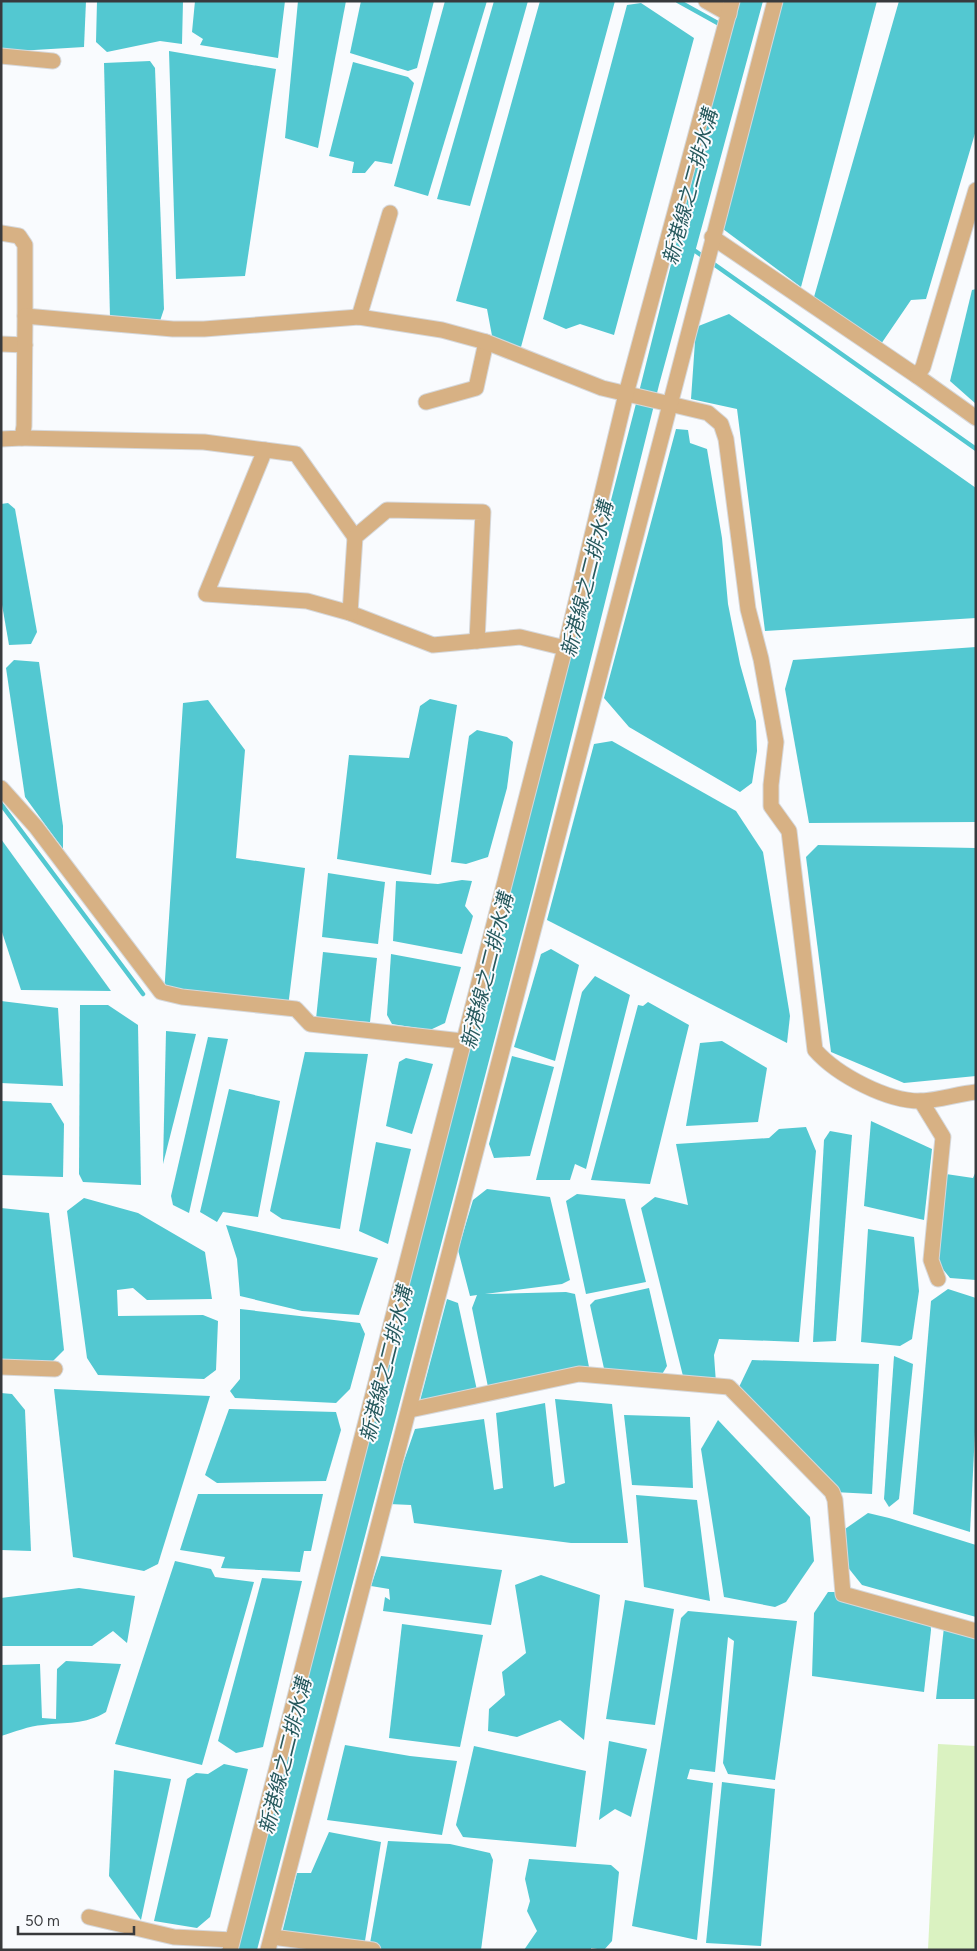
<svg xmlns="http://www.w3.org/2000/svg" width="977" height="1951" font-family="Figtree,'Noto Sans TC',sans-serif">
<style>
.green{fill:#daf2c1}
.water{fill:#53c8d1}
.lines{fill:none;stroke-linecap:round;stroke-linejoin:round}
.stream{stroke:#53c8d1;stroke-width:4.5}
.minor-casing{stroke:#d6d8db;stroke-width:17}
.minor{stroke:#d7b184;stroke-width:15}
.labels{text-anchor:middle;stroke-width:4;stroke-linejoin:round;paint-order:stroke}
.water-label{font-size:20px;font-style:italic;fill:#27595d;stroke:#f9fbfe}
</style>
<rect width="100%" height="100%" fill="#f9fbfe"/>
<!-- green -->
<path class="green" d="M938,1744L976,1746V1950H928Z"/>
<!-- water -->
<g class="water">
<path d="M1,1H86L84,47L1,52Z"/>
<path d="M97,1H183L182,44L160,41L107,52L96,42Z"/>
<path d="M195,1H285L278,58L200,45L203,39L192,32Z"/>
<path d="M298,1H346L318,148L285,138Z"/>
<path d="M361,1H434L417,68L408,71L350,53Z"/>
<path d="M445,1H487L428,196L394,186Z"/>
<path d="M494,1H528L470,206L437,199Z"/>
<path d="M540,1H615L521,347L493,341L487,309L456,301Z"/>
<path d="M737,1H763L659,385L533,892L257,1950H236L640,388Z"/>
<path d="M783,1H877L801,287L723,229Z"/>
<path d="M899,1H976V130L926,299L911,300L881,344L814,297Z"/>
<path d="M641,3L694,38L614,335L580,324L566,329L543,319L627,5Z"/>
<path d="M169,51L276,69L245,276L176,279Z"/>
<path d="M150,61L155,68L164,309L160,321L110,318L104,63Z"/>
<path d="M353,62L408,77L414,83L392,164L375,161L365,173H352L354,162L329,156Z"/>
<path d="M976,289V404L950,381L972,290Z"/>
<path d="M729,314L976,488V618L765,631L737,409L691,399L696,327Z"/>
<path d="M676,429L688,430L690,443L707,449L722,538L728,604L740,664L756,721L757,751L752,783L740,792L629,727L604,698Z"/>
<path d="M8,503L15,509L37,632L31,644L9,645L1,599V504Z"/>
<path d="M976,647V822L809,823L785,689L793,660Z"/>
<path d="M14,660L39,662L63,826V849L25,797L6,668Z"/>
<path d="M430,699L457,705L431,875L337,859L349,755L409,758L420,706Z"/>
<path d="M208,700L245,750L236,858L305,868L288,1007L164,995L183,703Z"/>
<path d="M477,730L507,737L513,742L507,788L488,857L466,864L451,862L469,736Z"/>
<path d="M612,741L736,811L763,852L790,1016L787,1043L547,920L594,744Z"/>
<path d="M1,839L111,991L21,990L1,929Z"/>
<path d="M818,845L976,848V1076L904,1083L831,1052L806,857Z"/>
<path d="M328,873L385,882L378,944L322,937Z"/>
<path d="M462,880L472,881L465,906L473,916L462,954L393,941L396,881L438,884Z"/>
<path d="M551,949L579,965L555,1061L514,1047L541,954Z"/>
<path d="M323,952L377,958L370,1022L316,1019Z"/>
<path d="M391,954L461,967L445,1023L430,1030L392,1024L387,1015Z"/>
<path d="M595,976L630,995L586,1169L575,1164L570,1180H536L582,992Z"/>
<path d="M1,1001L58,1008L63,1086L1,1083Z"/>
<path d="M648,1002L689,1025L650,1184L591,1180L638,1005L643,1006Z"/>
<path d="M80,1005H108L138,1025L141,1185L83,1182L79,1174Z"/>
<path d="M166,1031L196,1034L163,1164Z"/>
<path d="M208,1037L228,1039L189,1213L173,1205L171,1196Z"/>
<path d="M722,1041L767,1068L758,1122L686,1126L700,1043Z"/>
<path d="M305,1052L368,1054L340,1229L282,1219L270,1211Z"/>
<path d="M512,1056L554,1067L530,1156L494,1158L489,1144Z"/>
<path d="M406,1058L433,1064L412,1134L386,1126L399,1062Z"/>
<path d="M229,1089L280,1101L258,1217L223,1212L217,1222L200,1212Z"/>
<path d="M1,1101L51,1103L64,1124L63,1177L1,1175Z"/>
<path d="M871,1121L932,1149L924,1220L864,1206Z"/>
<path d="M806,1127L816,1151L799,1342L719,1339L714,1355L716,1383L685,1384L641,1208L655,1197L688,1205L676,1144L769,1138L779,1129Z"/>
<path d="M830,1131L852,1135L836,1341L813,1342L824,1140Z"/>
<path d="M376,1142L411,1149L388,1244L359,1231Z"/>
<path d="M976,1171V1280L950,1278L938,1263L946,1174L973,1178Z"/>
<path d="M487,1189L550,1197L570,1280L562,1284L485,1294L566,1292L575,1294L589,1367L488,1387L472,1308L477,1295L470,1296L458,1250L473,1200Z"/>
<path d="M577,1194L625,1199L646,1282L586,1294L566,1201Z"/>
<path d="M84,1198L138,1213L205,1252L212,1299L147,1300L133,1288L117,1290L118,1316L203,1315L218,1321L216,1370L204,1379L98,1375L87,1358L67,1211Z"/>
<path d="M1,1208L49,1213L64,1350L53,1361L1,1364Z"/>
<path d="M226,1225L378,1258L359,1315L302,1311L240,1296L237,1259Z"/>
<path d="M868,1229L914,1237L919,1291L912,1339L900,1346L861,1342Z"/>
<path d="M649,1288L667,1366L658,1381L605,1373L590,1305L595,1300Z"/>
<path d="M948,1289L976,1298V1412L970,1532L913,1514L931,1301Z"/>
<path d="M447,1299L458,1303L478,1395L420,1401Z"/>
<path d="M240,1309L360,1323L365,1334L350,1389L336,1403L235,1398L230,1391L240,1379Z"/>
<path d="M894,1356L913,1364L899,1499L889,1507L884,1499Z"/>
<path d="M752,1360L879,1364L872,1494L834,1492L739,1387Z"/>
<path d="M54,1389L210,1396L158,1564L144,1571L73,1557Z"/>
<path d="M1,1393L12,1394L25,1410L31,1551L1,1550Z"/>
<path d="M555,1399L612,1404L628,1543H571L414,1523L411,1505L389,1504L415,1429L484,1419L494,1490L503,1488L496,1413L545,1403L554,1487L565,1483Z"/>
<path d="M229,1409L336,1412L341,1430L326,1481L217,1483L205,1475Z"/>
<path d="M624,1415L690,1417L693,1488L632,1485Z"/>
<path d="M718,1420L810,1517L814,1561L786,1602L775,1607L724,1597L701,1449Z"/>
<path d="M198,1494H323L311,1551H304L300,1572L221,1568L225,1557L180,1550Z"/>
<path d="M636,1495L697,1500L710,1601L644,1587Z"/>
<path d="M868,1513L889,1518L976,1545V1617L862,1585L846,1565L845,1529Z"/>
<path d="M381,1556L502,1570L491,1625L383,1611L385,1597L390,1600L389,1589L371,1586Z"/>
<path d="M175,1561L211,1569L215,1577L254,1582L202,1765L115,1744Z"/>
<path d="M541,1575L600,1595L584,1740L560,1720L517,1737L488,1731L489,1709L505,1695L502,1672L526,1653L515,1585Z"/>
<path d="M262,1578L302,1581L263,1747L236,1753L218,1741Z"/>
<path d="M79,1588L135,1596L127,1643L113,1631L92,1646H1V1598Z"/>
<path d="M828,1592H842L930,1619L931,1630L924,1692L812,1676L814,1613Z"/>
<path d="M625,1600L674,1609L655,1725L606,1719Z"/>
<path d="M688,1611L797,1621L775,1780L728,1774L723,1763L734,1641L728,1637L715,1772L690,1769L687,1779L713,1783L697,1940L632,1926L681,1618Z"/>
<path d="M402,1624L483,1635L460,1747L389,1738Z"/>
<path d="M944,1627L976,1635V1699H936Z"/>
<path d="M66,1661L121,1664L106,1712C85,1725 66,1722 43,1725C29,1726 14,1732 1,1736V1665L40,1664L42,1718L56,1719L57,1669Z"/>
<path d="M609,1741L647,1749L631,1817L615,1809L599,1820Z"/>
<path d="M345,1745L410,1756L457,1761L442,1835L327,1820Z"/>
<path d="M474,1746L586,1771L576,1847L463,1837L456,1825Z"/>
<path d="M224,1764L248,1769L210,1917L197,1928L154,1921L187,1779L196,1773L208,1774Z"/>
<path d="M114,1770L171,1779L141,1920L109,1876Z"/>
<path d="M722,1782L775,1789L761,1946L706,1943Z"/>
<path d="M329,1832L381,1842L364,1947L282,1933L297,1873H311Z"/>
<path d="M388,1841L450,1844L490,1853L493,1860L481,1950L369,1949Z"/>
<path d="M529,1859L611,1865L619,1872L612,1941L604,1950L591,1948V1950H524L537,1931L527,1911L530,1901L525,1879Z"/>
</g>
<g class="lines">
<!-- stream -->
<g class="stream">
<path d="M678,1L723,26"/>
<path d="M691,248L976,449"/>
<path d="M1,804L143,994"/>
</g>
<!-- minor casing -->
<g class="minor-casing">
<g id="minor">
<path d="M706,1L729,14"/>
<path d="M1,56L53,61"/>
<path d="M1,233L19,236L25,245V316"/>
<path d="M712,237L917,376L923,367L976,190"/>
<path d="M359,317L390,213"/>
<path d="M1,344L25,345"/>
<path d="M917,376L976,418"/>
<path d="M426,402L476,388L486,342"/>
<path d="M22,438L204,442L296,454L355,537"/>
<path d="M1,439L22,438L24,426L25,316L173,329H204L359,317L442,330L486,342L602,388L708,413L721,424L726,439L748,609L761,659L776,742L771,785V806L789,831L815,1050C837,1075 888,1102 922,1101C939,1100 958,1094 976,1092"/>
<path d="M265,450L206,594L307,601L350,613L433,645L520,637L565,648"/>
<path d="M350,613L355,537L387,510L483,512L477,641"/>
<path d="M1,788L36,827L161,992L182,997L296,1009L310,1024L462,1041"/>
<path d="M921,1101L943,1137L931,1260L938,1279"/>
<path d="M1,1367L55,1369"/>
<path d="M410,1410L579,1374L729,1387L832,1492L835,1500L843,1594L976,1631"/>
<path d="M89,1917L174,1937L232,1940"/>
<path d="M272,1937L373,1950"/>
<path d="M230,1950L565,648L626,394L732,1"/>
<path d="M268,1950L775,1"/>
</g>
</g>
<!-- minor -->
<use href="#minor" class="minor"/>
</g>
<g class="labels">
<!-- water labels -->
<g class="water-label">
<text transform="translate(690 187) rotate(-75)" y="7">新港線之二排水溝</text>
<text transform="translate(587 579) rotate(-76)" y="7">新港線之二排水溝</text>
<text transform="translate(487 971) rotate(-76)" y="7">新港線之二排水溝</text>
<text transform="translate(386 1364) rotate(-76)" y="7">新港線之二排水溝</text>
<text transform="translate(285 1756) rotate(-76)" y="7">新港線之二排水溝</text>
</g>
</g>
<!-- border -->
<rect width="977" height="1951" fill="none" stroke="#383a3d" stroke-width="5"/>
<!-- scale -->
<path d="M18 1926v8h116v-8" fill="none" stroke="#383a3d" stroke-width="2.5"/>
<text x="25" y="1926" font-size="15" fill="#383a3d" stroke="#f9fbfe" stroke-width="4" paint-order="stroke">50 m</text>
</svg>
